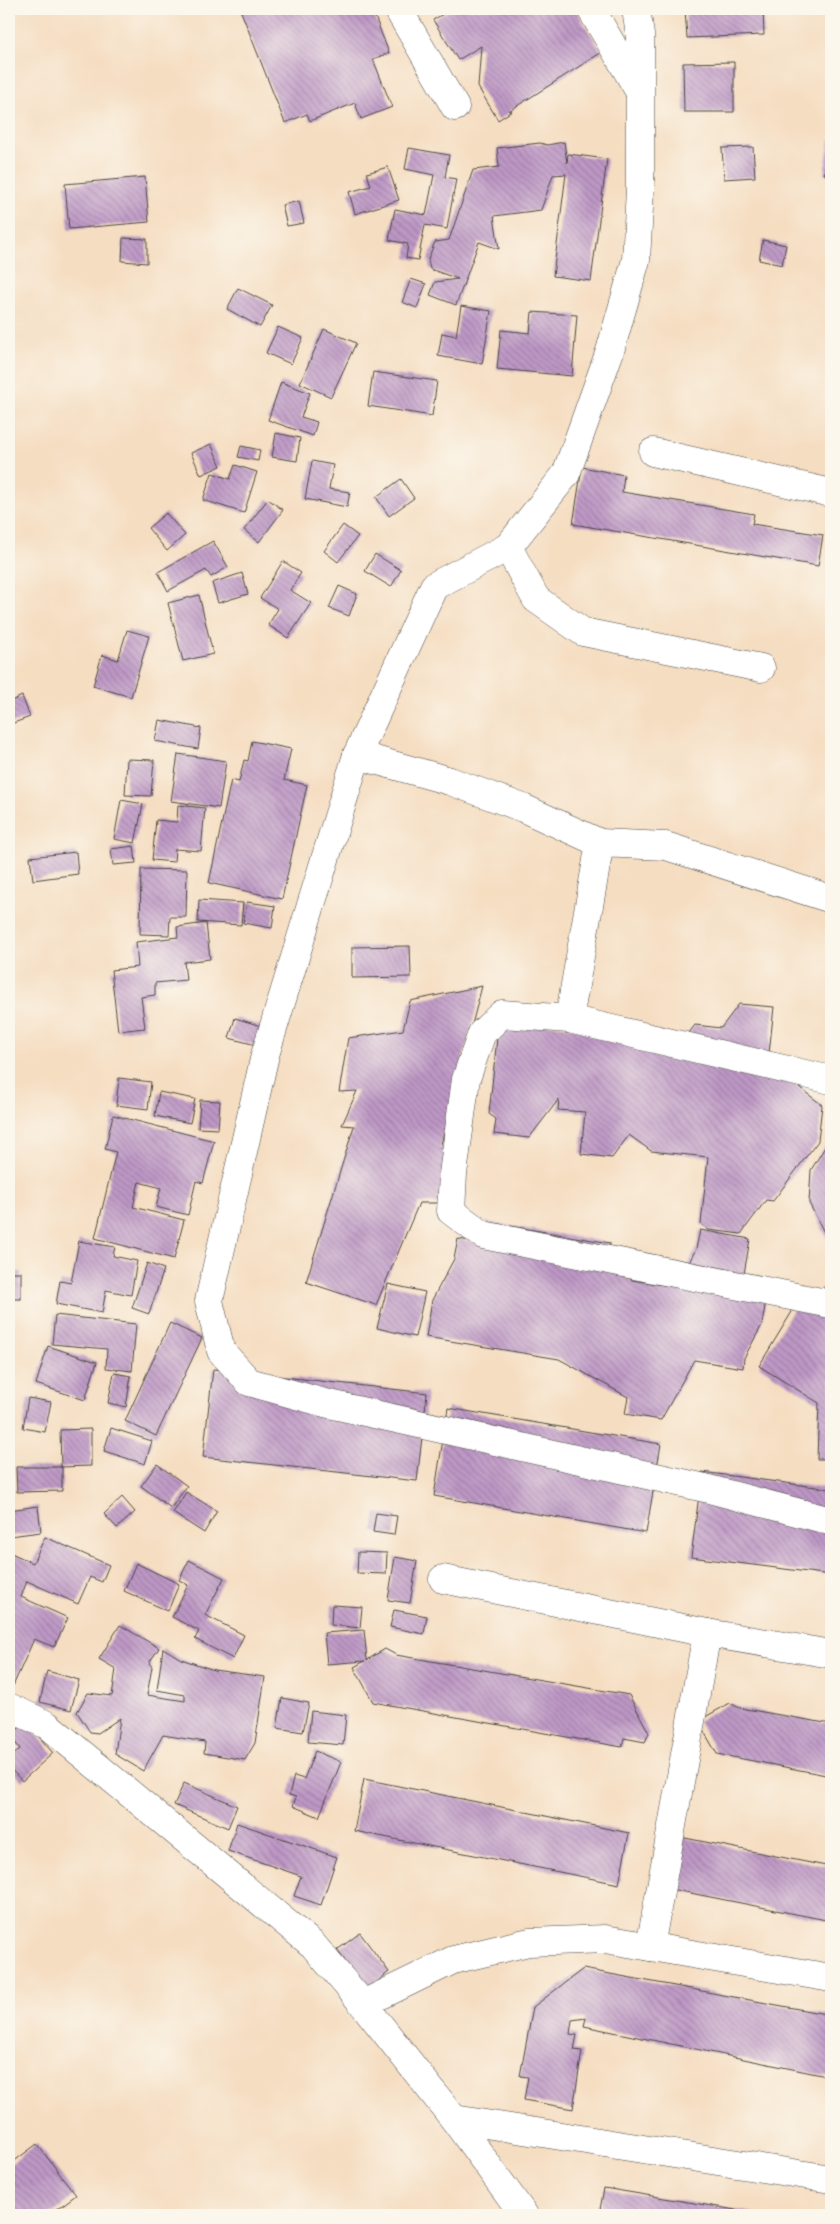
<svg xmlns="http://www.w3.org/2000/svg" width="840" height="2224" font-family="'Indie Flower',sans-serif">
<style>
.building{fill:url(#building-back-hatch)}
.lines{fill:none;stroke-linecap:round;stroke-linejoin:round}
.street-casing{stroke:#494642;stroke-width:29}
.street{stroke:#fff;stroke-width:28}
</style>
<defs>
<pattern id="building-back-hatch" width="6" height="6" patternUnits="userSpaceOnUse" patternTransform="scale(1.25)"><rect width="6" height="6" fill="#be98c6"/><path d="M-1 5l2 2M0 0l6 6M5-1l2 2" fill="none" stroke="#9b7ca1"/></pattern>
</defs>
<rect width="100%" height="100%" fill="#fbf7ec"/>
<filter id="ink" filterUnits="userSpaceOnUse"><feTurbulence type="fractalNoise" baseFrequency=".02" numOctaves="2"/><feDisplacementMap in="SourceGraphic" scale="10" xChannelSelector="R" yChannelSelector="G"/><feConvolveMatrix kernelMatrix="1 2 1 2 8 2 1 2 1" color-interpolation-filters="sRGB"/></filter>
<filter id="wash" filterUnits="userSpaceOnUse"><feTurbulence type="fractalNoise" baseFrequency=".0096" numOctaves="4" result="noise"/><feDisplacementMap in="SourceGraphic" scale="20" xChannelSelector="R" yChannelSelector="G"/><feGaussianBlur stdDeviation="1.12" result="paint"/><feColorMatrix in="noise" values="0 0 0 0 0 0 0 0 0 0 0 0 0 0 0 0 0 1.4 0 .05"/><feComposite in="paint" operator="in"/></filter>
<g filter="url(#wash)">
<rect width="100%" height="100%" fill="#f5ddc1"/>
<g id="blocks">
<!-- building -->
<g class="building">
<path d="M240,9H372L389,53L373,59L392,107L361,119L355,103L310,121L307,114L285,123Z"/>
<path d="M451,9H575L602,52L509,111H512L498,120L478,87L481,46L458,60L433,20Z"/>
<path d="M685,9H763L764,35L687,38Z"/>
<path d="M734,62V112H684L683,63Z"/>
<path d="M830,140H831V176L824,174Z"/>
<path d="M564,142L567,163L568,154L607,159L591,281L553,276L566,174L553,175L541,210L494,216L499,249L479,242L456,305L430,295L435,282L458,279L430,269L428,259L435,242L449,240L473,170L499,167L497,148L540,143L547,145Z"/>
<path d="M753,147L755,177L724,179L722,148Z"/>
<path d="M409,148L449,155L445,177L456,179L447,229L425,225L418,260L406,258L408,244L389,240L395,209L426,215L434,175L405,169Z"/>
<path d="M388,167L399,200L355,214L349,192L371,186L367,173Z"/>
<path d="M145,177L149,222L69,229L65,184Z"/>
<path d="M299,201L304,223L287,226L282,205Z"/>
<path d="M123,238L147,239V263L122,261Z"/>
<path d="M763,240L786,245L782,265L759,260Z"/>
<path d="M411,279L426,284L417,308L402,302Z"/>
<path d="M238,288L272,305L260,327L227,309Z"/>
<path d="M461,306L491,311L482,364L438,356L442,333L456,336Z"/>
<path d="M532,312L577,315L572,376L497,369L501,330L530,333Z"/>
<path d="M278,327L303,338L291,364L266,353Z"/>
<path d="M324,329L356,343L331,397L300,383Z"/>
<path d="M373,372L437,381L432,416L368,406Z"/>
<path d="M281,382L310,393L301,417L317,422L313,436L268,420Z"/>
<path d="M276,433L300,438L297,461L272,457Z"/>
<path d="M211,444L221,466L201,475L191,453Z"/>
<path d="M241,446L260,450L258,461L238,457Z"/>
<path d="M312,461L333,465L329,489L350,492L347,507L305,499Z"/>
<path d="M235,465L257,472L244,513L203,500L212,473L230,479Z"/>
<path d="M582,467L624,475L622,492L754,514L752,524L823,535L818,566L573,524Z"/>
<path d="M401,479L414,498L389,516L376,497Z"/>
<path d="M268,499L283,510L259,542L244,530Z"/>
<path d="M166,513L185,535L167,551L148,528Z"/>
<path d="M343,525L358,536L338,562L324,551Z"/>
<path d="M213,541L228,567L211,577L206,570L168,591L158,572Z"/>
<path d="M375,554L401,570L391,587L365,571Z"/>
<path d="M283,561L301,573L290,590L311,603L288,638L268,625L278,609L260,598Z"/>
<path d="M242,573L248,594L218,603L212,583Z"/>
<path d="M339,586L357,594L349,616L329,608Z"/>
<path d="M199,595L213,654L183,661L168,603Z"/>
<path d="M127,630L149,636L131,697L93,686L102,655L118,660Z"/>
<path d="M22,696L30,717L11,724L9,718V702Z"/>
<path d="M159,720L201,728L198,749L155,741Z"/>
<path d="M252,741L291,749L284,780L307,785L282,899L209,883L231,780L239,782L244,760L248,761Z"/>
<path d="M178,754L226,761L219,808L171,801Z"/>
<path d="M127,759L154,760L151,796L125,795Z"/>
<path d="M121,800L143,804L135,843L114,839Z"/>
<path d="M178,805L205,808L201,851L175,849L174,862L152,860L156,820L177,822Z"/>
<path d="M134,846L136,863L113,865L111,849Z"/>
<path d="M76,852L78,874L33,880L30,857Z"/>
<path d="M141,869L187,870L186,917H170L169,935L140,934Z"/>
<path d="M199,900L243,903L241,925L198,922Z"/>
<path d="M247,902L275,906L272,928L243,923Z"/>
<path d="M206,923L210,959L184,962L186,980L155,983V995L141,997L145,1028L118,1031L111,970L138,967L136,942L178,937L177,927Z"/>
<path d="M410,946L411,977L352,978V947Z"/>
<path d="M482,986L440,1148L455,1150L440,1203H419L376,1305L306,1282L354,1126L342,1125L357,1091L339,1092L348,1038L403,1030L410,1001Z"/>
<path d="M739,1004L774,1007L768,1063L822,1105L818,1141L773,1201L766,1200L741,1234L709,1230L701,1224L708,1157L651,1151L629,1135L612,1158L581,1154L585,1112L558,1110L559,1099L529,1138L494,1134L496,1119L489,1114L499,1019L684,1039L695,1025L721,1028Z"/>
<path d="M235,1018L261,1026L256,1045L229,1038Z"/>
<path d="M119,1078L151,1082L148,1109L116,1105Z"/>
<path d="M159,1092L195,1099L190,1123L155,1116Z"/>
<path d="M200,1100L220,1101L218,1129L198,1128Z"/>
<path d="M113,1115L214,1141L203,1183L196,1181L188,1215L156,1207L161,1188L139,1182L133,1207L184,1220L174,1259L95,1238L116,1152L105,1149Z"/>
<path d="M831,1137V1246L809,1203L811,1170Z"/>
<path d="M487,1222L610,1243L607,1265L632,1280L676,1287L696,1249L700,1230L750,1239L744,1274L768,1287L762,1325L744,1358L743,1368L694,1360L661,1420L625,1414L628,1397L559,1359L426,1337L432,1300L454,1259L458,1239L483,1243Z"/>
<path d="M79,1241L115,1247L113,1256L137,1261L131,1295L106,1290L102,1313L56,1304L60,1281L71,1283Z"/>
<path d="M147,1263L164,1269L149,1314L132,1308Z"/>
<rect x="9" y="1272" width="12" height="27"/>
<path d="M831,1276V1459H817L819,1403L759,1366L804,1292L821,1293Z"/>
<path d="M388,1284L425,1292L415,1337L377,1328Z"/>
<path d="M55,1315L136,1324L132,1371L106,1368L107,1349L52,1344Z"/>
<path d="M170,1323L202,1338L156,1436L125,1421Z"/>
<path d="M48,1346L97,1362L85,1400L36,1384Z"/>
<path d="M213,1369L427,1393L417,1481L203,1457Z"/>
<path d="M114,1373L131,1376L126,1407L108,1403Z"/>
<path d="M28,1398L51,1402L45,1432L23,1428Z"/>
<path d="M448,1408L661,1444L646,1533L434,1496Z"/>
<path d="M111,1428L152,1441L145,1464L104,1451Z"/>
<path d="M91,1429V1466L61,1467L60,1430Z"/>
<path d="M157,1464L187,1486L171,1508L141,1486Z"/>
<path d="M16,1467H62V1491L17,1492Z"/>
<path d="M702,1472L831,1489V1575L691,1557Z"/>
<path d="M186,1492L217,1511L204,1533L173,1513Z"/>
<path d="M122,1497L135,1512L117,1528L104,1514Z"/>
<path d="M38,1506L41,1532L10,1536L9,1510Z"/>
<path d="M376,1513L397,1516L394,1535L373,1532Z"/>
<path d="M45,1537L109,1565L102,1582L90,1577L78,1604L27,1581L21,1597L68,1618L54,1647L34,1639L13,1686L9,1684V1552L33,1563Z"/>
<path d="M358,1552L387,1553L386,1574L357,1573Z"/>
<path d="M395,1557L417,1561L410,1603L388,1600Z"/>
<path d="M189,1560L224,1578L205,1615L244,1635L233,1659L195,1639L199,1631L172,1617L188,1585L179,1580Z"/>
<path d="M136,1563L179,1584L168,1611L124,1591Z"/>
<path d="M332,1605L362,1607L360,1628L331,1625Z"/>
<path d="M394,1610L427,1616L424,1634L390,1627Z"/>
<path d="M120,1625L159,1648L149,1663L152,1667L147,1695L185,1701V1695L157,1690L163,1648L181,1659L214,1670L265,1677L255,1743L245,1760L204,1753L205,1742L163,1735L143,1771L115,1754L120,1718L98,1733L90,1732L77,1712L88,1693L112,1696L116,1669L99,1659Z"/>
<path d="M364,1630L367,1660L385,1649L396,1655L629,1695L649,1733L645,1742L624,1738L622,1747L373,1702L354,1667L365,1661L327,1664L324,1633Z"/>
<path d="M47,1671L79,1680L71,1710L40,1702Z"/>
<path d="M282,1698L309,1703L303,1732L277,1728Z"/>
<path d="M730,1703L740,1708L831,1724V1776L717,1754L698,1721Z"/>
<path d="M311,1711L346,1715L343,1745L308,1742Z"/>
<path d="M26,1722L53,1753L22,1781L9,1767V1759L20,1749L10,1736Z"/>
<path d="M315,1751L341,1762L319,1817L293,1806L296,1797L289,1795L294,1776L304,1779Z"/>
<path d="M364,1779L629,1833L619,1884L354,1831Z"/>
<path d="M184,1783L237,1806L228,1828L174,1805Z"/>
<path d="M237,1823L337,1857L321,1905L294,1896L301,1876L228,1851Z"/>
<path d="M680,1837L831,1867V1921L670,1889Z"/>
<path d="M360,1933L389,1972L367,1990L337,1950Z"/>
<path d="M583,1969L831,2015V2077L584,2026L586,2018L572,2020L570,2034L577,2035L574,2050L582,2051L573,2109L524,2100L528,2077L520,2076L533,2007Z"/>
<path d="M37,2144L76,2195L49,2215H9V2165Z"/>
<path d="M604,2188L760,2214V2215H599Z"/>
</g>
</g>
</g>
<g filter="url(#ink)">
<use href="#blocks" fill-opacity="0" stroke="#494642" stroke-width="1"/>
<g class="lines">
<!-- street casing -->
<g class="street-casing">
<g id="street">
<path d="M398,9L455,107"/>
<path d="M591,9L639,91"/>
<path d="M636,9L640,35V190L636,260L610,351L566,474L508,547L434,586L357,755L265,1055L209,1301L221,1351L249,1382L325,1403L705,1488L831,1521"/>
<path d="M653,452L831,493"/>
<path d="M508,547L536,599L583,632L761,668"/>
<path d="M357,755L450,781L523,808L600,843"/>
<path d="M569,1019L600,843L666,846L831,899"/>
<path d="M831,1080L569,1019L502,1014L482,1033L466,1079L453,1174L451,1211L483,1235L831,1304"/>
<path d="M443,1579L707,1633L650,1947"/>
<path d="M707,1633L831,1654"/>
<path d="M9,1707L47,1725L313,1945L363,2004L454,2119L524,2215"/>
<path d="M363,2004L453,1960L529,1942L605,1939L831,1978"/>
<path d="M454,2119L831,2179"/>
</g>
</g>
<!-- street -->
<use href="#street" class="street"/>
</g>
</g>
<!-- margin -->
<rect width="840" height="2224" fill="none" stroke="#fbf7ec" stroke-width="30"/>
</svg>
